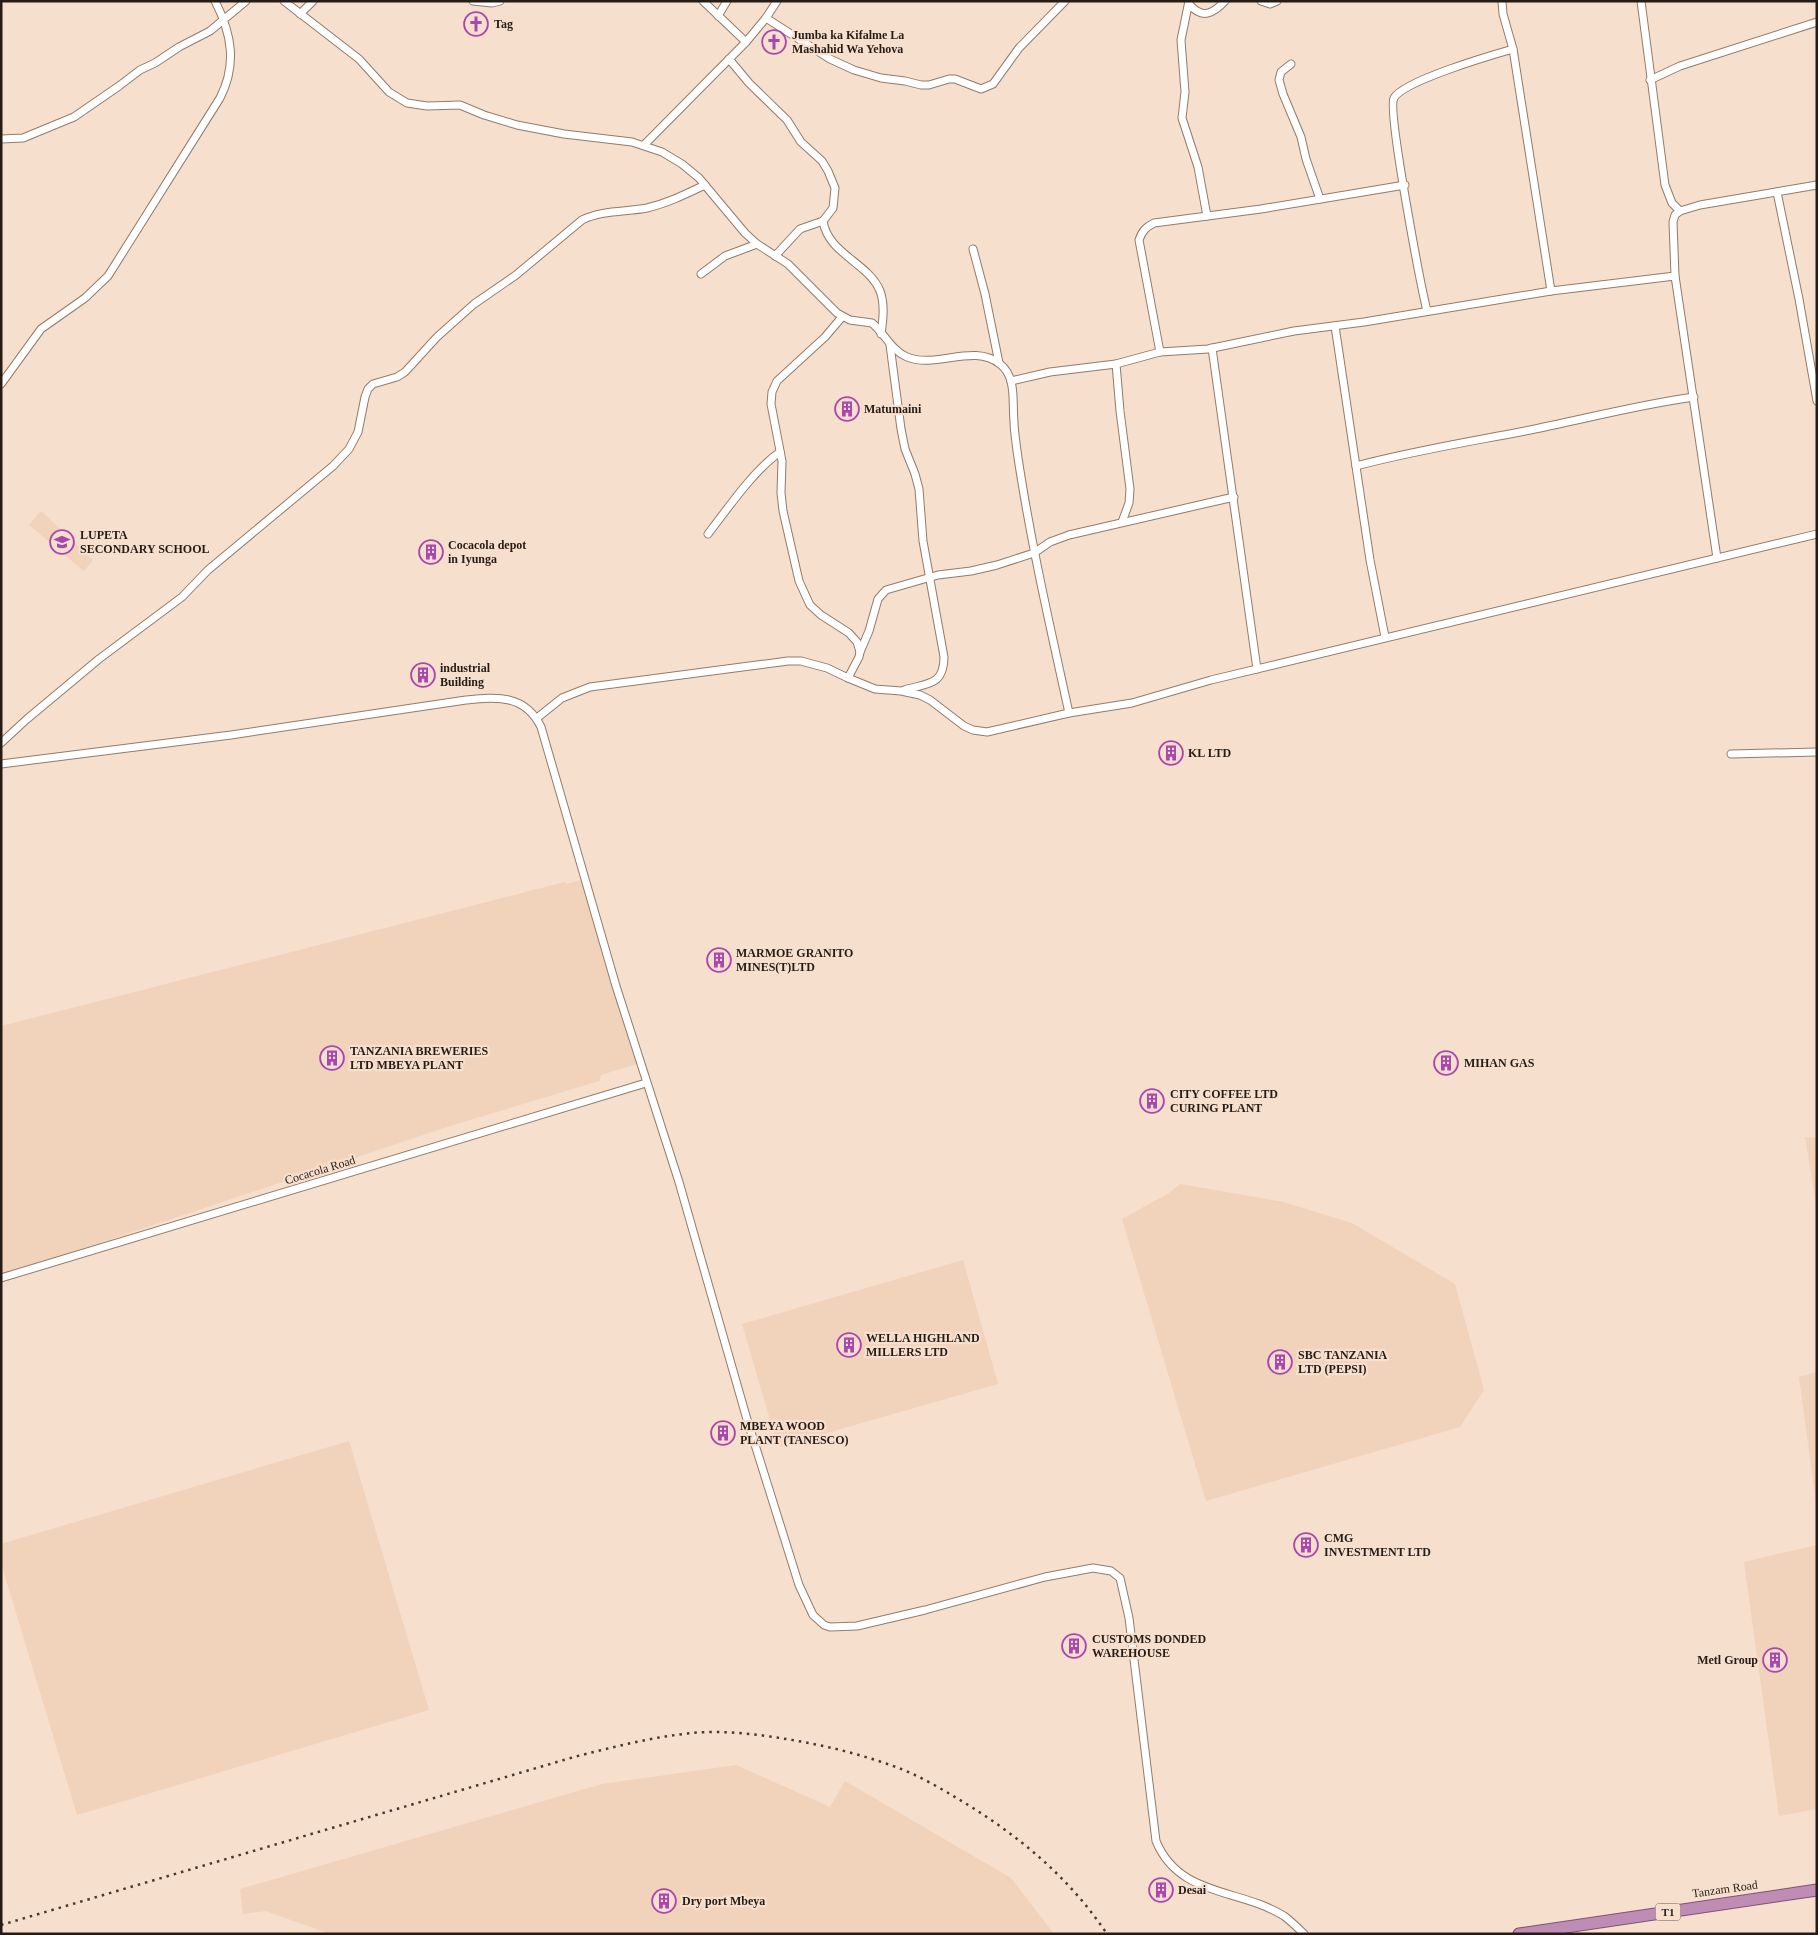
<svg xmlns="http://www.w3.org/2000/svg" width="1818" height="1935" font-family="'Times New Roman',serif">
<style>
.built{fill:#f1d2bb}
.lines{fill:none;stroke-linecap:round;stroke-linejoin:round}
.minor-casing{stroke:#917b6b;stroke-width:9}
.trunk-casing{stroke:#7d5371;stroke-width:13}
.minor{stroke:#fff;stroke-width:7}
.trunk{stroke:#be8cb4;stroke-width:11}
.rail{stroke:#453a32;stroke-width:2.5;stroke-dasharray:2.5 5;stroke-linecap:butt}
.labels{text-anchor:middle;stroke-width:4.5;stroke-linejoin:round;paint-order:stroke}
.shield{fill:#f7dfcd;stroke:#64564d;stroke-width:1}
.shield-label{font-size:11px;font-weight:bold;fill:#251c16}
.poi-label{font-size:12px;font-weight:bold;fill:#251c16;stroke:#f7dfcd;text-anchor:start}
.street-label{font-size:12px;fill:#251c16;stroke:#f7dfcd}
</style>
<rect width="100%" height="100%" fill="#f7dfcd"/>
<!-- built -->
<g class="built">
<path d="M41,511L93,560L84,571L29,525Z"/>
<path d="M585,879L640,1063L601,1075L599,1081L447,1127L1,1276V1026L565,882L566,884Z"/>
<path d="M1805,1137L1817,1138V1211Z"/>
<path d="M1180,1184L1283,1202L1352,1223L1455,1284L1484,1390L1460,1427L1206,1501L1122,1219L1169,1193Z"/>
<path d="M963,1260L998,1384L778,1447L742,1324Z"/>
<path d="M1817,1372V1511L1799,1377Z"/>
<path d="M349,1441L429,1710L77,1815L1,1563V1544Z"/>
<path d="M1817,1545V1809L1779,1816L1744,1562Z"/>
<path d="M736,1765L830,1807L845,1781L1011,1878L1054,1934H330L266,1911L243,1914L240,1889L602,1784Z"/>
</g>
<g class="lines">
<!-- minor casing -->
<g class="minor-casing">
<g id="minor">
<path d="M284,1L359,59L389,92L407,103L427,106L460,105L484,115L517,125L564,134L632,142L662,152L682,164L699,178L745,233L757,244L788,264L837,313L850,320L872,323C885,334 891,350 907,357C936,369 974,343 1000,364C1017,377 1012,403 1014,421C1014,431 1016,441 1017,451C1030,540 1050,626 1069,713"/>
<path d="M473,1L492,3L500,1"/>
<path d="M703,1L746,42"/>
<path d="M1189,1L1181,40L1185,92L1182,118L1198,167L1207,216"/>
<path d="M1261,1L1270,4L1277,1"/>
<path d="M1502,1L1503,14L1513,49L1551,291"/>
<path d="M1641,1L1665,185L1672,203L1680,211"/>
<path d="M1190,5C1202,19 1213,14 1225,1"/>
<path d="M300,14L313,1"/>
<path d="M718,16L727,1"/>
<path d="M766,18L830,59L854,70L881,78L905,81L921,85H929L949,79H955L981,89L993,84L1019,48L1065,1"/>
<path d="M729,59L749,83L787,120L801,142L822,161L828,171L835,188L833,208L823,221L800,229L775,256"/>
<path d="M1291,64L1281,72L1279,80L1283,94L1301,137L1306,159L1320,199"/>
<path d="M1650,80L1680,66L1817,22"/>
<path d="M1,139L23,138L74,117L119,86L140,70L155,63L179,47L210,31L246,1"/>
<path d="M644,145L746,42L766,18L777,1"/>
<path d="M1777,192L1799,299L1817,401"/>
<path d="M823,221C828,254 869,263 880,291C885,304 883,320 881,334"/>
<path d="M973,249L985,294L999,363"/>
<path d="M701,274L725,256L757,244"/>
<path d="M1427,311C1421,286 1387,110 1394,98C1403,81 1492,55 1513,49"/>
<path d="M842,317L825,337L777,381L772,392L771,404L782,461L781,493L783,511L799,581L810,605L821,615L849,633L857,642L860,652L859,657L848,678"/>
<path d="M1335,326L1370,560L1385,637"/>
<path d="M890,345L901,429L905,449L915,474L919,489L923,541L944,657C944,686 927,683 904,690"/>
<path d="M1212,348L1257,669"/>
<path d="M1160,352L1139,240C1142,231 1146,227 1154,223L1261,209L1405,185"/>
<path d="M1116,364L1120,411L1130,489L1129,503L1122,522"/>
<path d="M1011,381L1050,372L1116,364L1160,352L1208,349L1294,331L1364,322L1551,291L1675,276"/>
<path d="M1,384L41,329L85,298L108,276L220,98C237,65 232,34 215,1"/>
<path d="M1356,466C1412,451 1468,442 1525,431C1581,420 1636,405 1694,397"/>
<path d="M708,534C728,508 754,470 780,452"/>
<path d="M1717,558L1675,276L1673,222L1675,215L1680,211L1700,205L1817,185"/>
<path d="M860,652L869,631L878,599L886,590L938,575L971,571L997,565L1034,553L1050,542L1069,535L1234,497"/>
<path d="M537,718L562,698L590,687L788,661H801L827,668L848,678L875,689L901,691L920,695L930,700L964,726L973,730L987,732L1069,713L1132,703L1211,680L1817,534"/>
<path d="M1,743L27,719L99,659L182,597L208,570L333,466L349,449L358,432L365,397L368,389L373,384L397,377L405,372L437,337L474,304L516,275L582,220C602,210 626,212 647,208C668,203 686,194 705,185"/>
<path d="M1731,754L1817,752"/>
<path d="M1,764L231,735L466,700C497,697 525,694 541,727L616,986L679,1182L746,1416L799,1585L813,1615L824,1625L830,1627L857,1626L925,1610L1045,1577L1093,1568L1111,1571L1120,1578L1129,1618L1156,1841C1179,1897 1239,1888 1284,1916C1291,1921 1298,1928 1304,1934"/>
<path d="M1,1278L646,1083"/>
</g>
</g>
<!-- trunk casing -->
<g class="trunk-casing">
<path id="trunk" d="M1519,1934L1817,1890"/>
</g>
<!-- minor -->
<use href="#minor" class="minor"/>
<!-- trunk -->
<use href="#trunk" class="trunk"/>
<!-- rail -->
<path class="rail" d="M1,1925L574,1757C613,1747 652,1737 692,1733C723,1730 756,1734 786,1739C824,1745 860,1754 896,1767C918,1775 940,1788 960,1800C1018,1835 1069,1877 1107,1934"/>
</g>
<!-- icons -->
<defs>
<g id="church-ring" transform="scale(1.25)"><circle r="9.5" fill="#f7dfcd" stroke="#aa47ae" stroke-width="1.5"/><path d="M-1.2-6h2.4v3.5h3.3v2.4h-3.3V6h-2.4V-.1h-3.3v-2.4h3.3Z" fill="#aa47ae"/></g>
<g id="building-ring" transform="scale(1.25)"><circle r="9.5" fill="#f7dfcd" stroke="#aa47ae" stroke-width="1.5"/><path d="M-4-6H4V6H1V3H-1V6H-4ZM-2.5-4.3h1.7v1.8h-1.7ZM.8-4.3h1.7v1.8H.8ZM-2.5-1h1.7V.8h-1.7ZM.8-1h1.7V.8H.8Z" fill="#aa47ae"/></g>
<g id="school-ring" transform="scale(1.25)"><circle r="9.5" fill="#f7dfcd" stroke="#aa47ae" stroke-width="1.5"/><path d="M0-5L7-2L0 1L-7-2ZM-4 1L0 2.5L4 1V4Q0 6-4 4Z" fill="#aa47ae"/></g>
</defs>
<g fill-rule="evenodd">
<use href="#church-ring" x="476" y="24"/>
<use href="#church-ring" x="774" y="42"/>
<use href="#building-ring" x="847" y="409"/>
<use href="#school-ring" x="62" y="542"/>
<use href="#building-ring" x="431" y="552"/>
<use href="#building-ring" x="423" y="675"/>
<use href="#building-ring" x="1171" y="753"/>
<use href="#building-ring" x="719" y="960"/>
<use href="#building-ring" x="332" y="1058"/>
<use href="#building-ring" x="1446" y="1063"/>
<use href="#building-ring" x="1152" y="1101"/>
<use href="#building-ring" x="849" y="1345"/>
<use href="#building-ring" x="1280" y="1362"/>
<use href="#building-ring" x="723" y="1433"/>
<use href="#building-ring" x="1306" y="1545"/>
<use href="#building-ring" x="1074" y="1646"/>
<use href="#building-ring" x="1775" y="1660"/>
<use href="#building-ring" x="1161" y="1890"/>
<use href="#building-ring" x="664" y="1901"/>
</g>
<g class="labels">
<!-- shield labels -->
<rect class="shield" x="1655.5" y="1903.5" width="25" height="17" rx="4"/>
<g class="shield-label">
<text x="1668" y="1916">T1</text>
</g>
<!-- poi labels -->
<g class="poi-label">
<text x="494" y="28">Tag</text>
<text x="792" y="39">Jumba ka Kifalme La<tspan x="792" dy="14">Mashahid Wa Yehova</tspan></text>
<text x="864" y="413">Matumaini</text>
<text x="80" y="539">LUPETA<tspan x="80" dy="14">SECONDARY SCHOOL</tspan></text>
<text x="448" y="549">Cocacola depot<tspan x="448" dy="14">in Iyunga</tspan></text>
<text x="440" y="672">industrial<tspan x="440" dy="14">Building</tspan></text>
<text x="1188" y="757">KL LTD</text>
<text x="736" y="957">MARMOE GRANITO<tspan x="736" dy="14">MINES(T)LTD</tspan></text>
<text x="350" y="1055">TANZANIA BREWERIES<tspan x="350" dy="14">LTD MBEYA PLANT</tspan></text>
<text x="1464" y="1067">MIHAN GAS</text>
<text x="1170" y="1098">CITY COFFEE LTD<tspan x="1170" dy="14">CURING PLANT</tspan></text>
<text x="866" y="1342">WELLA HIGHLAND<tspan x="866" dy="14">MILLERS LTD</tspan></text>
<text x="1298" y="1359">SBC TANZANIA<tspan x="1298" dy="14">LTD (PEPSI)</tspan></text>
<text x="740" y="1430">MBEYA WOOD<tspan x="740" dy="14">PLANT (TANESCO)</tspan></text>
<text x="1324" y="1542">CMG<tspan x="1324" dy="14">INVESTMENT LTD</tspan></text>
<text x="1092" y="1643">CUSTOMS DONDED<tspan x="1092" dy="14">WAREHOUSE</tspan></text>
<text x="1758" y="1664" text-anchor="end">Metl Group</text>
<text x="1178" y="1894">Desai</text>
<text x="682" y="1905">Dry port Mbeya</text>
</g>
<!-- street labels -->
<g class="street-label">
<text transform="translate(320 1170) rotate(-17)" y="4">Cocacola Road</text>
<text transform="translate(1725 1889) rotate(-8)" y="4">Tanzam Road</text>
</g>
</g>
<!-- border -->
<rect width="1818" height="1935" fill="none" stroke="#251c16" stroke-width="5"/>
</svg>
